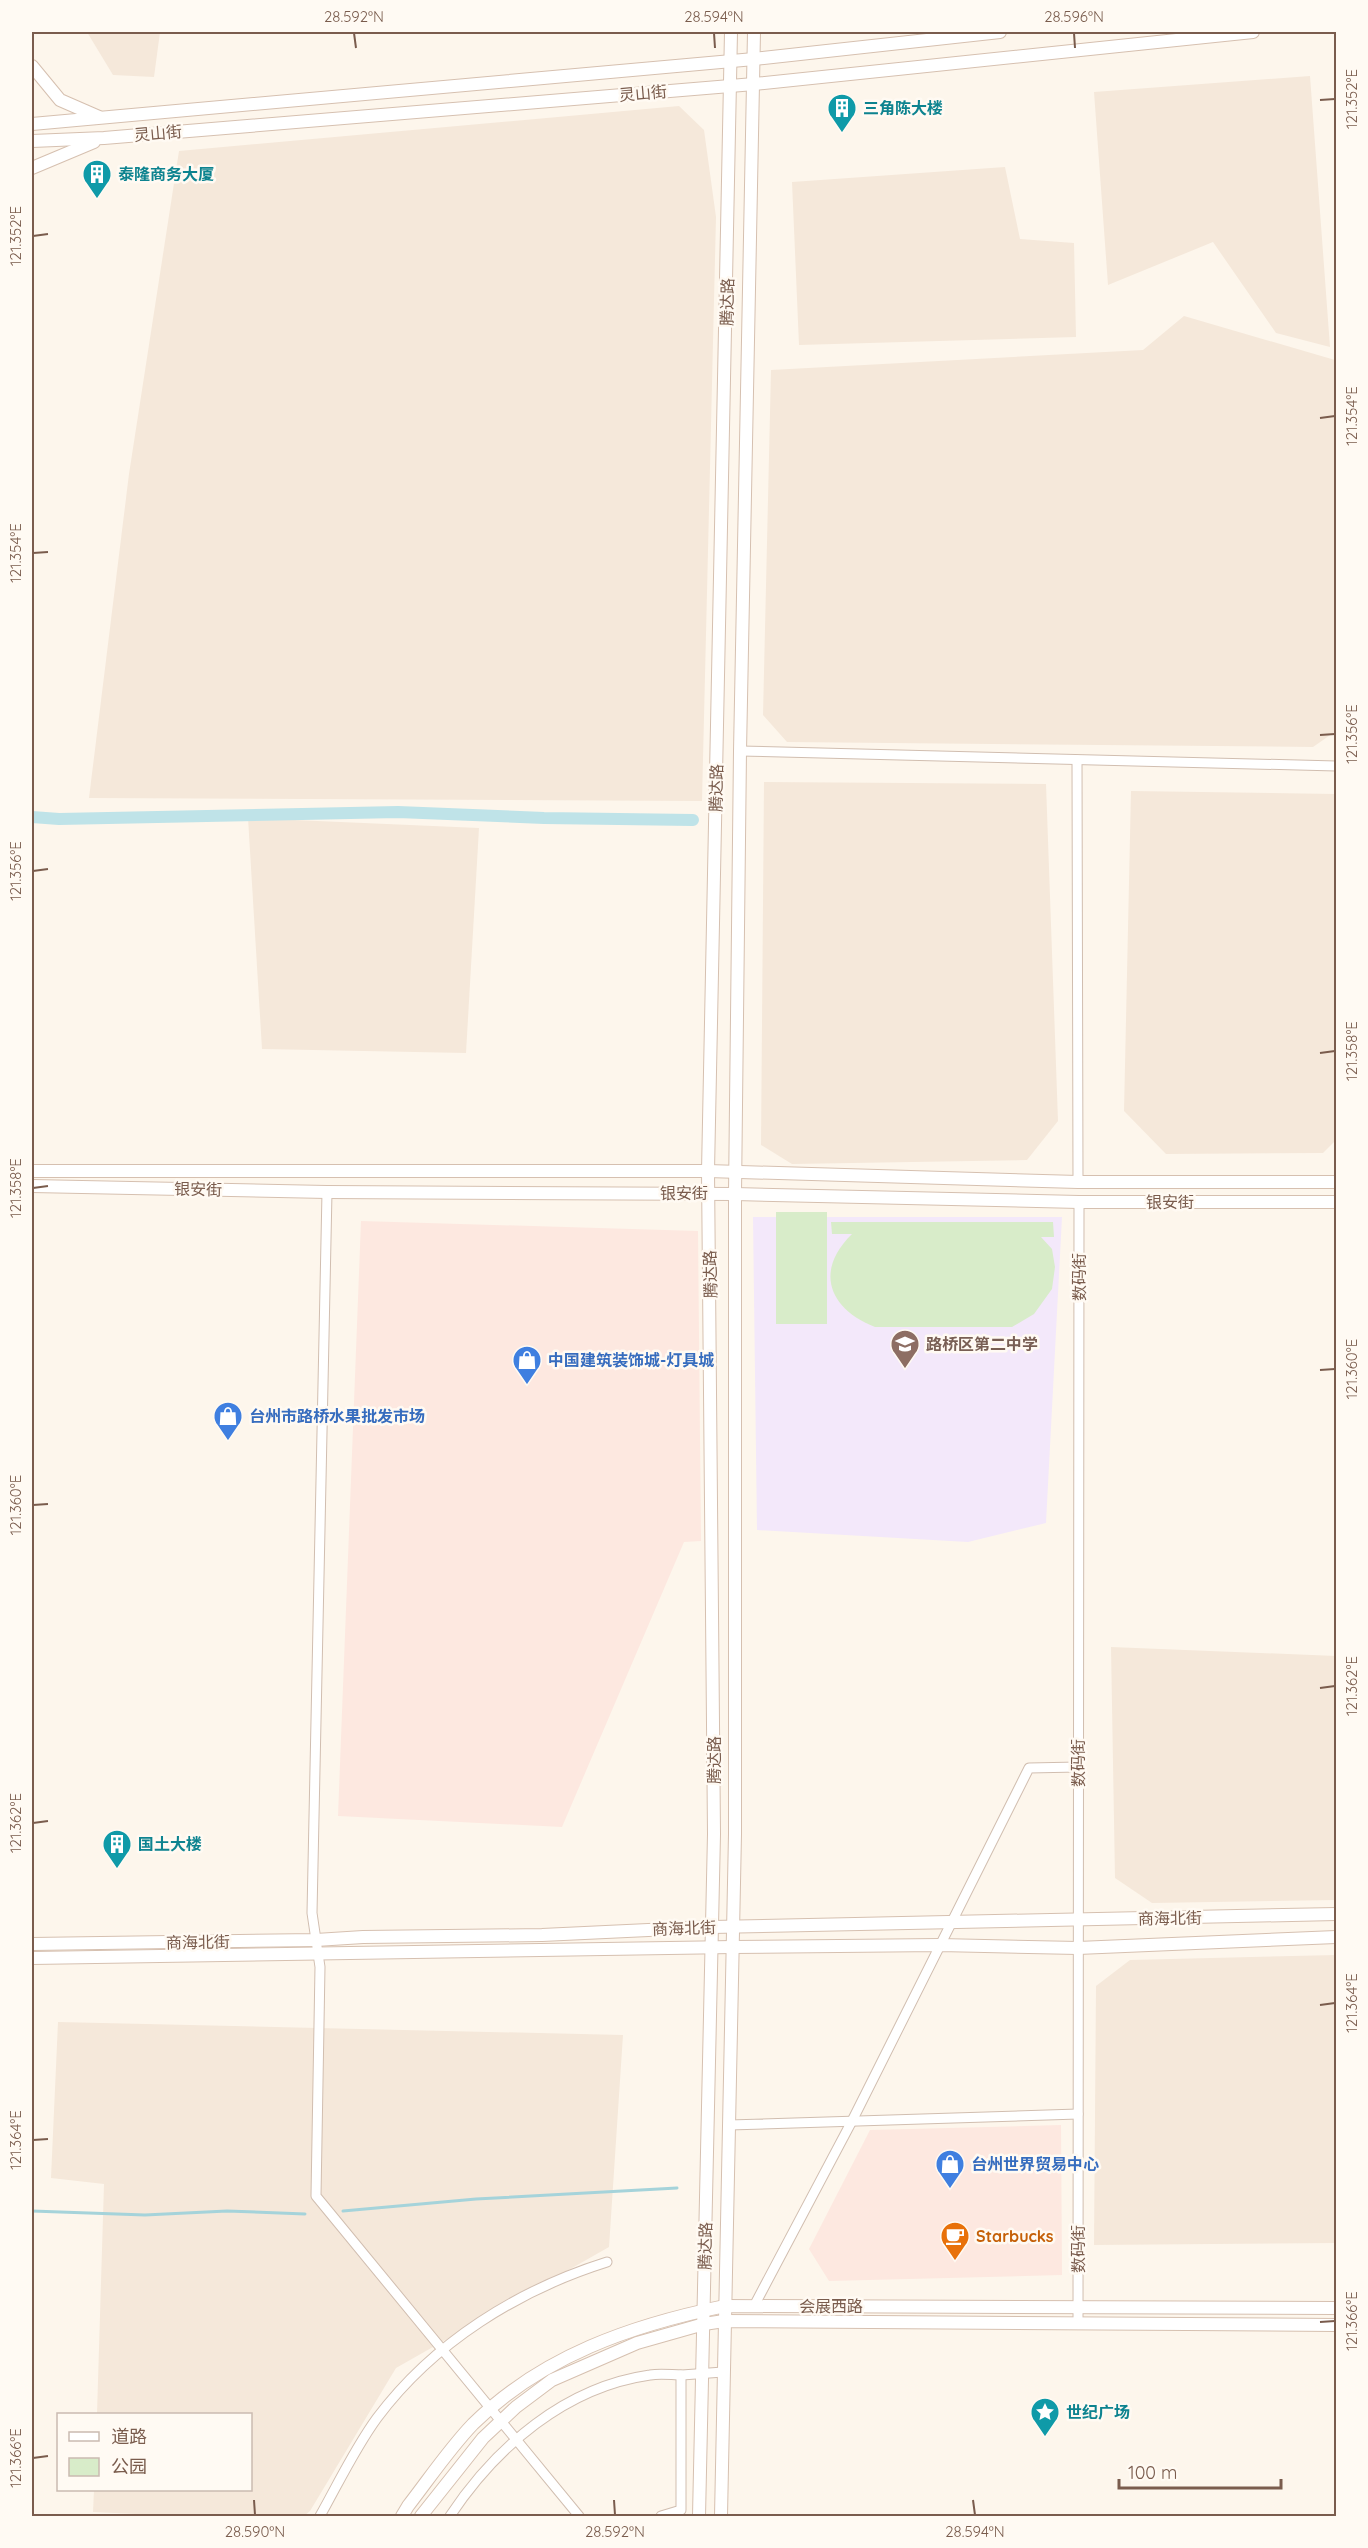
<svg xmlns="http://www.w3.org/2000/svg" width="1368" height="2548" font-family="Quicksand,'Noto Sans SC',sans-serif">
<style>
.residential{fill:#f5e8da}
.commercial{fill:#fde8e0}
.education{fill:#f3e8fa}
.green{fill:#d8ecc9}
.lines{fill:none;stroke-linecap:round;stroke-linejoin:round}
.stream{stroke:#a5d3da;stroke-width:3}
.canal{stroke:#bfe3e8;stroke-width:12}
.minor-casing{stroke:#d1beb0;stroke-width:11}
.secondary-casing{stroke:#d6c0b0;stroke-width:14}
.minor{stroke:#fff;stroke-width:9}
.secondary{stroke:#fff;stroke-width:12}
.ticks{fill:none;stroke:#7a5c4d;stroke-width:2}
.labels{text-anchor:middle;stroke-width:5;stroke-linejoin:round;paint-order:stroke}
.street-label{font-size:16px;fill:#7a5c4d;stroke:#fffaf3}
.culture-label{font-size:16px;font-weight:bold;fill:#0d838f;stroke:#fffaf3;text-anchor:start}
.education-label{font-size:16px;font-weight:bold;fill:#785e54;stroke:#fffaf3;text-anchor:start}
.shop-label{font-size:16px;font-weight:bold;fill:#366cbe;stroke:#fffaf3;text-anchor:start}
.food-label{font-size:16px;font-weight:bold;fill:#c56008;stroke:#fffaf3;text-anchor:start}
.neatline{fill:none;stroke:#7a5c4d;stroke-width:2}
.ticks-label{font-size:15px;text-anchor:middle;fill:#7a5c4d}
</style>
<rect width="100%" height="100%" fill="#fdf6ec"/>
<!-- residential -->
<g class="residential">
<path d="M87,32H160L154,77L113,75Z"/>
<path d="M1310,76L1330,347L1276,333L1213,242L1108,285L1094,92Z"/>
<path d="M679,106L704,130L716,217L702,801L89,798L129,474L179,151Z"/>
<path d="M1005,167L1020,239L1074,243L1076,337L799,345L792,182Z"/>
<path d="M1184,316L1335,360L1336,731L1313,747L787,742L763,715L771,370L1143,350Z"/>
<path d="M764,782L1046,784L1058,1121L1027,1160L792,1164L761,1145Z"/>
<path d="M1131,791L1336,794V1140L1323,1153L1166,1154L1124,1111Z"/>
<path d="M248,818L479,828L466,1053L262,1049Z"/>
<path d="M1111,1647L1336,1656V1900L1152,1903L1115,1878Z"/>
<path d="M1336,1955V2243L1094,2245L1096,1986L1130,1960Z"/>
<path d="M58,2022L623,2035L609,2247L396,2368L310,2511L304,2516H178L93,2512L94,2490H250V2414H97L104,2184L51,2178Z"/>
</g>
<!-- commercial -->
<g class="commercial">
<path d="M361,1221L698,1231L701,1541L684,1542L562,1827L338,1816Z"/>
<path d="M1061,2125L1062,2275L829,2281L809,2249L870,2130Z"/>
</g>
<!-- education -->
<path class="education" d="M753,1217H1062L1046,1523L968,1542L757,1530Z"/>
<!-- green -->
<g class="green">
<rect x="776" y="1212" width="51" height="112"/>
<path d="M831,1222H1053L1054,1237H1041L1052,1249L1055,1267L1052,1289L1034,1314L1012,1327H875C829,1309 814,1271 852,1234H832Z"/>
</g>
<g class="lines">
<!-- stream -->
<g class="stream">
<path d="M32,2211L145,2215L227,2211L305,2214"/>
<path d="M343,2211L476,2199L677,2188"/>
</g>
<!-- canal -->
<path class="canal" d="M32,817L59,819L398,812L544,818L693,820"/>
<!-- minor casing -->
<g class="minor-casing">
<g id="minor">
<path d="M740,751L1336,766"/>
<path d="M1077,760L1078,1182"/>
<path d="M327,1192L312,1913L320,1967L316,2196L579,2516"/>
<path d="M729,2125L1078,2114"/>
<path d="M754,2306L852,2121L1029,1768L1078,1767"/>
<path d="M1078,2323L1079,1202"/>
<path d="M320,2516C338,2484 355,2448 377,2418C434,2342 518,2290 607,2262"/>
<path d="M450,2516C496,2447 565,2387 650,2375C661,2373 672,2375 682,2375C696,2374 710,2373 723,2372"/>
<path d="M661,2516L681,2510V2375"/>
</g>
</g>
<!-- secondary casing -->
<g class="secondary-casing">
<g id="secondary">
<path d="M32,66L60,100L99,117"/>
<path d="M32,124L754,59L1000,32"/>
<path d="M32,141L104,138L754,84L1253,32"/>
<path d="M32,168L94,142"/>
<path d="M32,1171H708L1078,1182H1336"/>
<path d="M32,1186L327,1192L735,1194L1079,1202H1336"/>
<path d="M32,1944L316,1940L363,1937L542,1935L712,1927L1336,1914"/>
<path d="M32,1958L733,1947L940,1945L1078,1948L1336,1937"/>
<path d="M402,2516L408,2506C429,2479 449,2449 473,2424C542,2356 632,2325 725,2306L1336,2308"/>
<path d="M421,2516L483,2438L516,2407L552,2380L637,2343L704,2324L724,2321L1336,2325"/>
<path d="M699,2516L714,1834L708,1171L731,32"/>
<path d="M721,2516L735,1834V1194L740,751L754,32"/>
</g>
</g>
<!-- minor -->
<use href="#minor" class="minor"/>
<!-- secondary -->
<use href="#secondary" class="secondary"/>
</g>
<!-- ticks -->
<path class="ticks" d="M354,33L356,48M714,33L715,48M1074,33L1075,48M1320,100L1335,99M33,236L48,234M1320,418L1335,416M33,553L48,552M1320,735L1335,734M33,871L48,869M1320,1053L1335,1051M33,1188L48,1186M1320,1370L1335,1369M33,1505L48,1504M1320,1688L1335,1686M33,1823L48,1821M1320,2005L1335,2003M33,2140L48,2139M1320,2322L1335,2321M33,2458L48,2456M254,2500L255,2515M614,2500L615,2515M973,2500L975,2515"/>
<!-- icons -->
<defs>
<g id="building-pin" transform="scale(1.5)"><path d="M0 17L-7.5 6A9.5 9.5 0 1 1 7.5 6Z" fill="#0f9aa8" stroke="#fffaf3"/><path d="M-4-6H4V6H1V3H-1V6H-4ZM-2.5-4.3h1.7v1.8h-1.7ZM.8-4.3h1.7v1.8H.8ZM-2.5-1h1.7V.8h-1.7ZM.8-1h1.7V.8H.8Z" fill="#fff"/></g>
<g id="school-pin" transform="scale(1.5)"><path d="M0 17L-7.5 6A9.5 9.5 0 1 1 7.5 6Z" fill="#8d6e63" stroke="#fffaf3"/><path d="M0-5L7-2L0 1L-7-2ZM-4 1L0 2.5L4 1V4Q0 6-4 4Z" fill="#fff"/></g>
<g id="shop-pin" transform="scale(1.5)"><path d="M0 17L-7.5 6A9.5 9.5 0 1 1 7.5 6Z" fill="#3f7fe0" stroke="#fffaf3"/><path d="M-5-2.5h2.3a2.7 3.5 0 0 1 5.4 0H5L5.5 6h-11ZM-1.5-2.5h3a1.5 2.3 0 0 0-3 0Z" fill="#fff"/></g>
<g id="cafe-pin" transform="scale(1.5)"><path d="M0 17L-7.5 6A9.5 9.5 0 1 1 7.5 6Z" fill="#e8710a" stroke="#fffaf3"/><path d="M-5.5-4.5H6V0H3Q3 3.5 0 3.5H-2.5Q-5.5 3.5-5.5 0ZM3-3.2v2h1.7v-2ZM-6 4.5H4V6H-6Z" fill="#fff"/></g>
<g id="sight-pin" transform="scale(1.5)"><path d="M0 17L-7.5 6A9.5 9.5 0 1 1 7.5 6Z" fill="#0f9aa8" stroke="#fffaf3"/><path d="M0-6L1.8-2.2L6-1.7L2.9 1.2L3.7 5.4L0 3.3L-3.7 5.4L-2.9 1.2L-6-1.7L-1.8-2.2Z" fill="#fff"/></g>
</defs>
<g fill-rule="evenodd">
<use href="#building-pin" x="842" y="108"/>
<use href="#building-pin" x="97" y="174"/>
<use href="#school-pin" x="905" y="1344"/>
<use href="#shop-pin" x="527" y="1360"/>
<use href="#shop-pin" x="228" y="1416"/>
<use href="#building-pin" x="117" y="1844"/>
<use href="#shop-pin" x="950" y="2164"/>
<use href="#cafe-pin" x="955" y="2236"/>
<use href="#sight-pin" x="1045" y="2412"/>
</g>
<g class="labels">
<!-- street labels -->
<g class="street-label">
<text transform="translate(643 93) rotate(-5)" y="6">灵山街</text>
<text transform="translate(158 133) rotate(-5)" y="6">灵山街</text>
<text transform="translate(727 302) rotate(-89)" y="6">腾达路</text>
<text transform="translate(716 788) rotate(-89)" y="6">腾达路</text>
<text transform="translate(198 1189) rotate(1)" y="6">银安街</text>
<text x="684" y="1199">银安街</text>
<text x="1170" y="1208">银安街</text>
<text transform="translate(710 1274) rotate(-91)" y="6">腾达路</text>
<text transform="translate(1079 1277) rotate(-90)" y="6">数码街</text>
<text transform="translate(714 1760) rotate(-90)" y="6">腾达路</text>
<text transform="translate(1078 1763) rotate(-90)" y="6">数码街</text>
<text transform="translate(1170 1918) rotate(-1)" y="6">商海北街</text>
<text transform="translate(684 1928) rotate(-2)" y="6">商海北街</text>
<text transform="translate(198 1942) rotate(-1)" y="6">商海北街</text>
<text transform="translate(705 2246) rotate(-89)" y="6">腾达路</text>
<text transform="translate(1078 2249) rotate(-90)" y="6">数码街</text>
<text x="831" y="2312">会展西路</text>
</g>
<!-- culture labels -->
<g class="culture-label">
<text x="863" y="114">三角陈大楼</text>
<text x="118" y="180">泰隆商务大厦</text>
<text x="138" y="1850">国土大楼</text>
<text x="1066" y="2418">世纪广场</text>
</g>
<!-- education labels -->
<g class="education-label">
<text x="926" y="1350">路桥区第二中学</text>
</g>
<!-- shop labels -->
<g class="shop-label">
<text x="548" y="1366">中国建筑装饰城-灯具城</text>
<text x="249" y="1422">台州市路桥水果批发市场</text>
<text x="971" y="2170">台州世界贸易中心</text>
</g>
<!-- food labels -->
<g class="food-label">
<text x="976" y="2242">Starbucks</text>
</g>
</g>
<!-- border -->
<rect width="1368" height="2548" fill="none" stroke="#fffaf3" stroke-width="66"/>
<!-- legend -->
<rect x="57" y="2413" width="195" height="78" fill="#fffaf3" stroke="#cabbb1" stroke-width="1.5"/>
<rect x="69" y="2432" width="30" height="9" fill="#ffffff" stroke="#cabbb1" stroke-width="1.5"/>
<text x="111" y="2443" font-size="18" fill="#7a5c4d">道路</text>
<rect x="69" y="2458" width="30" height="18" fill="#d8ecc9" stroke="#cabbb1" stroke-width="1.5"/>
<text x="111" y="2473" font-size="18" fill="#7a5c4d">公园</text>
<!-- scale -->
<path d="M1119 2479v9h162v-9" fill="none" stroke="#7a5c4d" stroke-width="3"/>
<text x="1128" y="2479" font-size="18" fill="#7a5c4d" stroke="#fffaf3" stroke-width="4.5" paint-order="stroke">100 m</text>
<rect x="33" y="33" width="1302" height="2482" class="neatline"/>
<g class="ticks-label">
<text x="354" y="22">28.592°N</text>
<text x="714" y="22">28.594°N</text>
<text x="1074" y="22">28.596°N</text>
<text transform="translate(1352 99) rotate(-90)" y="5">121.352°E</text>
<text transform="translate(16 236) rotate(-90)" y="5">121.352°E</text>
<text transform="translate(1352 416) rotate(-90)" y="5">121.354°E</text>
<text transform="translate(16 553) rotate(-90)" y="5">121.354°E</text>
<text transform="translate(1352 734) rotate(-90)" y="5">121.356°E</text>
<text transform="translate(16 871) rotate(-90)" y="5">121.356°E</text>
<text transform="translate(1352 1051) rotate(-90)" y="5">121.358°E</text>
<text transform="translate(16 1188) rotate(-90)" y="5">121.358°E</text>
<text transform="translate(1352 1369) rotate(-90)" y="5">121.360°E</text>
<text transform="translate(16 1505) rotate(-90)" y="5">121.360°E</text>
<text transform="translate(1352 1686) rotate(-90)" y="5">121.362°E</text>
<text transform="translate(16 1823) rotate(-90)" y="5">121.362°E</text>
<text transform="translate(1352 2003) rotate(-90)" y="5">121.364°E</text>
<text transform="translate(16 2140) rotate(-90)" y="5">121.364°E</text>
<text transform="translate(1352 2321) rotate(-90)" y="5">121.366°E</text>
<text transform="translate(16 2458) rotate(-90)" y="5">121.366°E</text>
<text x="255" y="2537">28.590°N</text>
<text x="615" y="2537">28.592°N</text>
<text x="975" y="2537">28.594°N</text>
</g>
</svg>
